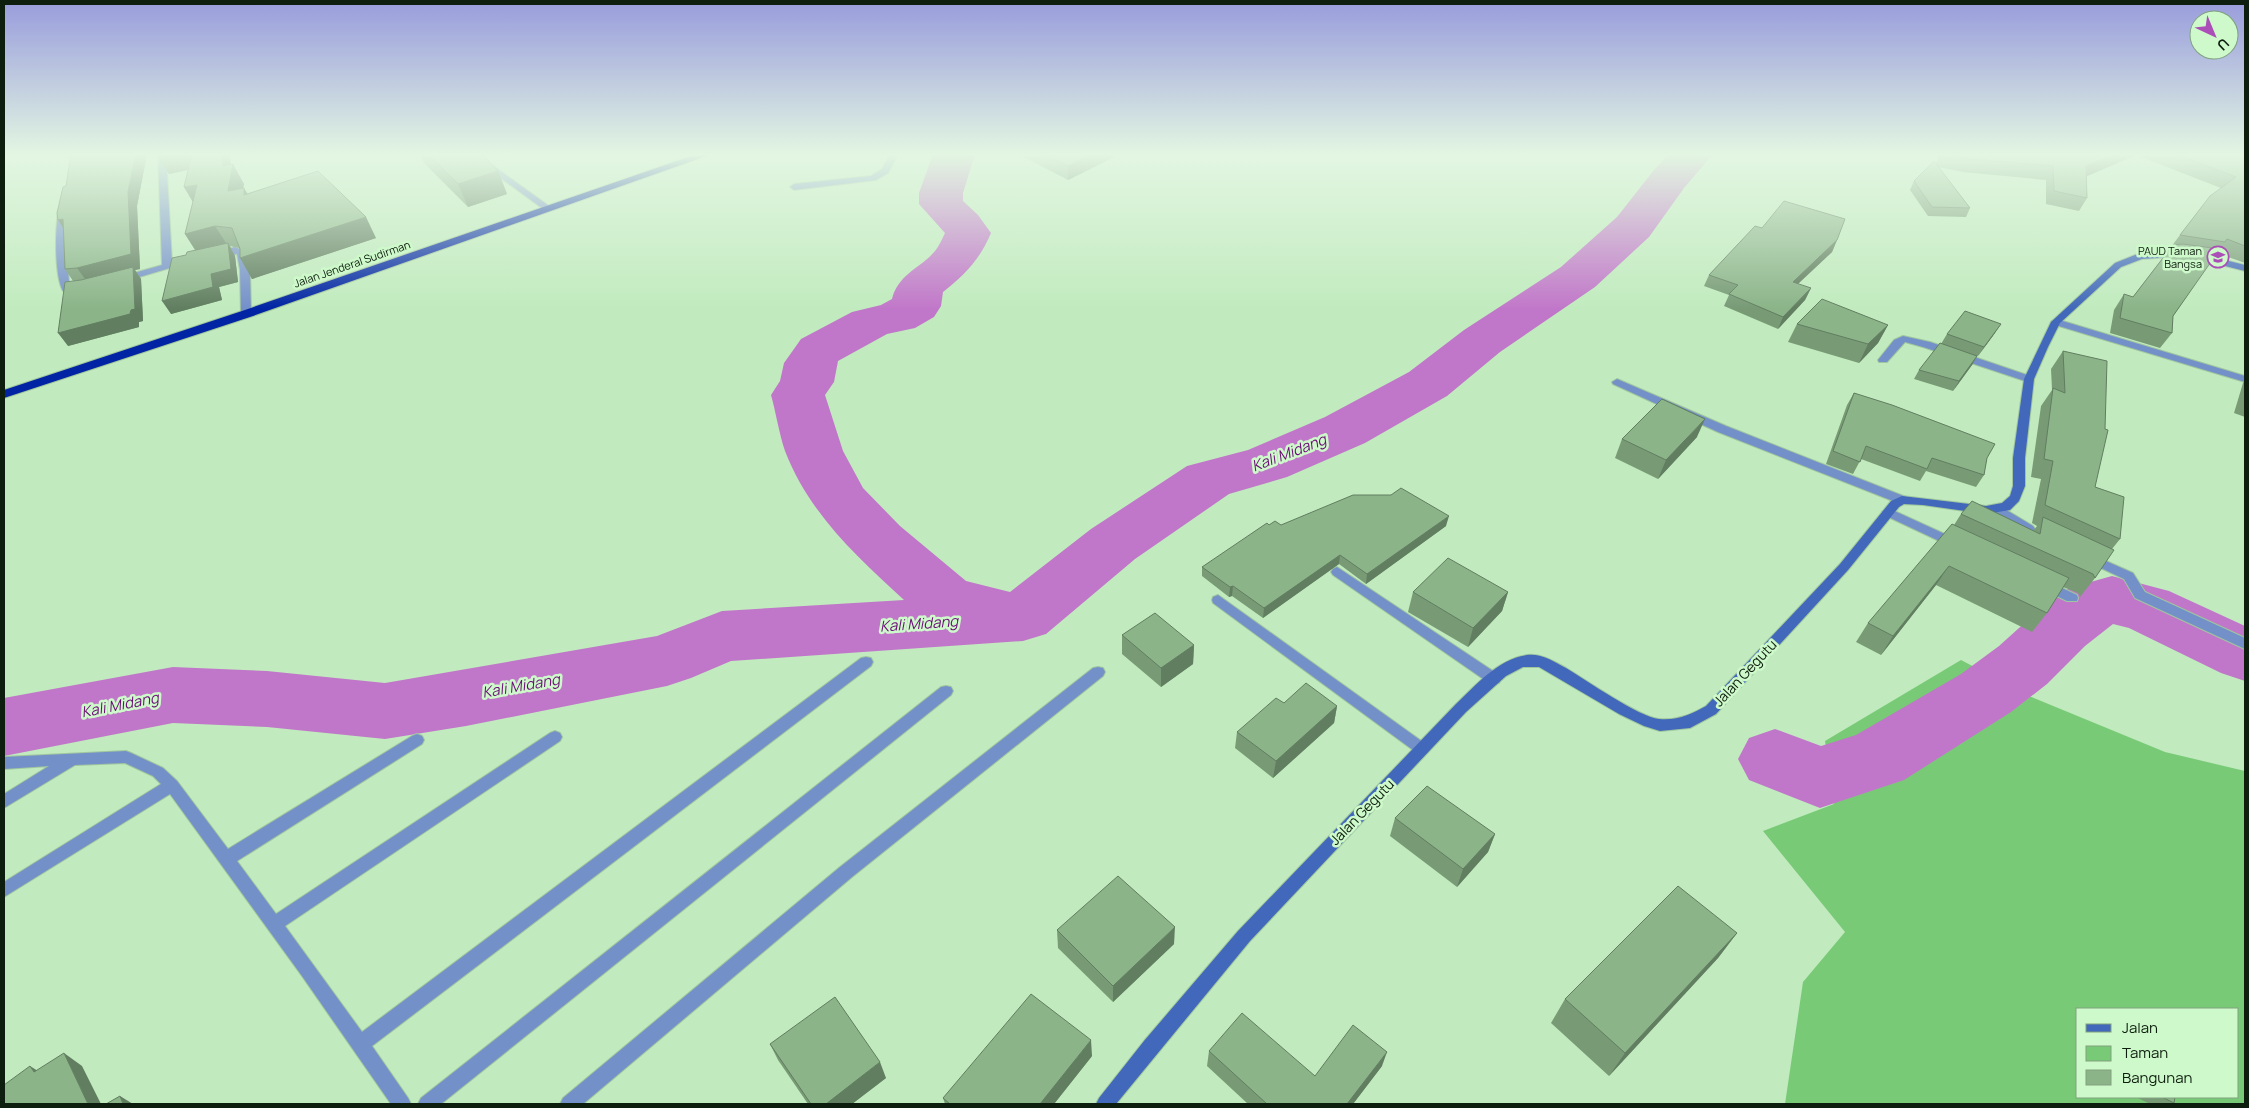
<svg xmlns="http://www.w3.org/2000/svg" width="2249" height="1108" font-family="Manrope,sans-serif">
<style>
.green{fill:#79ca77;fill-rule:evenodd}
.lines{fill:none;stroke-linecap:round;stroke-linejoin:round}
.river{fill:#c177c9;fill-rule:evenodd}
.lane-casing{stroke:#a1c69e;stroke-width:2}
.street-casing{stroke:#a1c69e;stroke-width:2}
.secondary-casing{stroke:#a1c69e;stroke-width:2}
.highway-casing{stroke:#a1c69e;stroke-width:2}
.lane{fill:#7490c9;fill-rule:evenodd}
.street{fill:#7490c9;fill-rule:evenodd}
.secondary{fill:#4168ba;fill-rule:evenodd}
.highway{fill:#0024a3;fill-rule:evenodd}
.wall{fill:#789b76}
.shaded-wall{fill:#617e60}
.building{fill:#8bb489;stroke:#617e60}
.labels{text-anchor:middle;stroke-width:5;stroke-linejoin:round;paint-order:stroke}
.far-poi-label{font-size:11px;fill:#0e1e0e;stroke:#cef9cb;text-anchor:end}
.far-street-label{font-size:11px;fill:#0e1e0e;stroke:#cef9cb}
.street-label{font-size:14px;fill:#0e1e0e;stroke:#cef9cb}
.water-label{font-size:15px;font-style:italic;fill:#6c0d77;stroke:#cef9cb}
</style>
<rect width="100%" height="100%" fill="#c1ebbe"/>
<!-- green -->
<path class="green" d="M1961,660L2029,696L2165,752L2245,771V1104H1785L1803,982L1845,932L1763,831L1834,804L1825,741ZM2078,1009H2238V1097H2078Z"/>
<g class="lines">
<!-- river -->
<g class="river">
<path d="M933,154H975L963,193V201L978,215L991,233C980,259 965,275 943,292L941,306L934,317L915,328L887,334L838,361L834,382L825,395L843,451L863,488L900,526L966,581L1010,592L1091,529L1187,466L1248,450L1325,417L1409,372L1464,330L1561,267L1617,217L1654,170L1669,154H1713L1684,188L1649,237L1595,287L1500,352L1447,396L1365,443L1287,477L1229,494L1135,559L1046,634L1023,641L731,661L691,678L667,686L466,726L385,739L267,727L173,723L4,756V698L173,667L267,671L385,683L657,636L722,611L904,600C856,556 809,513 785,451C779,433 776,413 771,395L780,381L784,363L801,339L852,312L881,305L892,299C898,274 921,268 935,251C939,246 942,239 945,233L919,204V193Z"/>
<path d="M2112,576L2169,591L2245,626V681L2221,673L2129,628L2113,624L2085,646L2047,684L2011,712L1904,780L1820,808L1749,780L1738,759L1749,738L1775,729L1821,746L1856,735L1961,674L1999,646L2039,610L2069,588Z"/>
</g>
<!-- lane casing -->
<g class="lane-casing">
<path id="lane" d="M468,154H477L553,209L546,211Z"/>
</g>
<!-- street casing -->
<g class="street-casing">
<g id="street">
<path d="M158,154H166L172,263L185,259L190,262L126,281H120V277L162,265Z"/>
<path d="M890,154H898L888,173L876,180L794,190L790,187L794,184L871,176L882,169Z"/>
<path d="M63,205L67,208L65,225L69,282L70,286L80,288V292L63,291C54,275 55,226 59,208Z"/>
<path d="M235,247L246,252L250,270L251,314L246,317L241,314L240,270L237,254L217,257L212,254Z"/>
<path d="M2056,319L2245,376V382L2052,324L2051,322Z"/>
<path d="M1903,336L1930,342L2033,377L2034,379L2029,382L2025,381L1923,347L1905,342L1887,362H1879L1878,360L1894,340Z"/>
<path d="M1617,379L1726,426L1906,497L1908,500L1906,503H1898L1718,432L1613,384L1612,382Z"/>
<path d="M1998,505L2033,526L2035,529L2033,532C2020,536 2004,520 1994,512L1992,509Z"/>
<path d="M1888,508L1960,541L1962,544L1960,547H1952L1884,515L1882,512Z"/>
<path d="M2088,553L2133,573L2145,592L2245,638V649L2135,598L2124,579L2084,560L2082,557Z"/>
<path d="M1337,567L1499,675L1501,679L1499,683L1494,684L1489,683L1333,575L1331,572L1333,569Z"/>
<path d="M2045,580L2077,595L2078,598L2077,601H2067L2040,588L2039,585Z"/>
<path d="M1218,595L1427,745L1429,749L1427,753L1422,755L1417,753L1213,603L1212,600L1213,597Z"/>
<path d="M866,657L871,658L873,662L871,666L372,1046L408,1098L411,1104H391L302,976L170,794L4,897V882L161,784L153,776L125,763L75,765L4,808V794L49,766L4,769V757L126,751L131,753L163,768L177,781L228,849L412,736L417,734L422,736L424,740L422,744L237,861L276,914L550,733L555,731L560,733L562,737L560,741L285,926L362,1032L861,658Z"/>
<path d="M1098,667L1103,668L1105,672L1103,676L852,877L583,1104H560L563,1098L840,867L1093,668Z"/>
<path d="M946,686L951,687L953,691L951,695L441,1104H418L421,1098L941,687Z"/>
</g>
</g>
<!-- secondary casing -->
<g class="secondary-casing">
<path id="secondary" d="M2173,251L2209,256L2245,265V271L2209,262L2173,257L2142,259L2121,267L2060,323L2048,347L2034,379L2025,458V486L2019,501L2010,510L1986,514L1923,505L1904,504L1899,507L1848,570L1716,714L1690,728L1660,731L1644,726L1619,714L1539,667H1523L1506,676L1466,712L1250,941L1116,1104H1096L1099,1098L1144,1041L1238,931L1456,704C1476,685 1498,659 1527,655C1541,653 1555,662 1566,668C1586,680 1639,717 1659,719C1677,721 1692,714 1706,706L1840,564L1891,501L1902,496L1986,506L2002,503L2010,496L2013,486V458L2024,379L2051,322L2115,263L2140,253Z"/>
</g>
<!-- highway casing -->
<g class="highway-casing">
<path id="highway" d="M697,154H712L250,317L4,398V390L242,311Z"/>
</g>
<!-- lane -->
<use href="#lane" class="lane"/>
<!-- street -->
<use href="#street" class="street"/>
<!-- secondary -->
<use href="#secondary" class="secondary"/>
<!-- highway -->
<use href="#highway" class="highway"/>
</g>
<!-- wall -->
<g class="wall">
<path d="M71,154H147L137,206L140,269L135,270L141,279L143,321L139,322V327L68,346L73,281L65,269L63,228L58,220L66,186Z"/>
<path d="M157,154H229L231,164L244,184L243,188L248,194L376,238L252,279L239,248L230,246L235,256L238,282L219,287L222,300L171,314L186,255L195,250L185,234L193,202L184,187L188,170L169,174Z"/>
<path d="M420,154H482L498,171L507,194L468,207L424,163Z"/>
<path d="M1024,154H1114V157L1068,180L1024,157Z"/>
<path d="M1940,154H2245V263L2217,253L2173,316L2172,333L2160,348L2110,333L2114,310L2124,294L2133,297L2180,235L2221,188L2136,155L2087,176V198L2079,211L2046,204V180L1963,172L1938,167L1970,208L1966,217L1928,216L1910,190L1914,181L1936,163Z"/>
<path d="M1762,228L1837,240L1832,252L1798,284L1811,288L1805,300L1778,329L1724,306L1729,295L1704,286L1709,275Z"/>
<path d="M1797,324L1888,325L1878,343L1859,363L1788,342Z"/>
<path d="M1995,333L1978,356H1977L1972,365L1953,391L1914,379L1919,370L1941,344L1947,334Z"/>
<path d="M2063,351L2095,487L2120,539L2112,549L2095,578L2080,597L2078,593L2063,587L2047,613L2032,632L1936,585L1881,655L1856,642L1868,623L1954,525L1961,514L2033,531L2037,526L2032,523L2041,479L2031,477L2041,406L2052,390L2051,369Z"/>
<path d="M2245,380V417L2234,413L2243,383Z"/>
<path d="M1854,393L1987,458L1984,475L1976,487L1926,471L1920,481L1861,459L1853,474L1826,464L1847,405Z"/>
<path d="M1697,437L1658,479L1615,458L1622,439Z"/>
<path d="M1269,525H1281L1446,526L1366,584L1339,564L1263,618L1232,596L1229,597L1202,576V567Z"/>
<path d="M1413,592H1508L1502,611L1468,647L1408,612Z"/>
<path d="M1122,635L1194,645L1193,664L1161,687L1122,654Z"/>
<path d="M1284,703L1337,706L1334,723L1273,778L1235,748L1237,732Z"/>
<path d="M1395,818L1495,834L1488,852L1457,887L1390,836Z"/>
<path d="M1057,930L1174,944L1113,1002L1058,948Z"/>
<path d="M1737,933L1718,958L1609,1076L1551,1023L1565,999Z"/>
<path d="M770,1044L886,1078L852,1104H808L778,1060Z"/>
<path d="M1209,1051L1315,1076L1382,1066L1353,1104H1248L1207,1066Z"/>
<path d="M1092,1056L1054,1104H945L943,1098Z"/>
<path d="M2136,1097H2175L2174,1103L2172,1104H2150Z"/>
</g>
<!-- shaded-wall -->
<g class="shaded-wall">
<path d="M136,154H147L137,206L140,269L135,270L141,279L143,321L139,322V327L68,346L58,333L88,283L77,268L128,192Z"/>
<path d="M157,154H198L205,166L169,174Z"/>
<path d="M221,154H229L232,170L233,164L244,184L239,211L228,191Z"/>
<path d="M1092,154H1114V157L1068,180V166Z"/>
<path d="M2116,154H2137L2136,155L2078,180L2086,166Z"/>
<path d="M498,171L507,194L468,207L458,184Z"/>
<path d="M197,185L196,207L184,187Z"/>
<path d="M244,188L256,208L244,195Z"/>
<path d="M366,217L376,238L252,279L240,258Z"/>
<path d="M63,219L68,235L58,220Z"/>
<path d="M215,226L228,246L198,254L185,234Z"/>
<path d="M1837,240L1832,252L1788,293L1793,282Z"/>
<path d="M228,243L235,256L238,282L219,287L222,300L171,314L162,301L211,274Z"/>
<path d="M1811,288L1805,300L1778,329L1783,317Z"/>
<path d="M2001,324L1995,333L1978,356L1984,347Z"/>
<path d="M1888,325L1878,343L1859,363L1868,344Z"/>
<path d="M1977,356L1972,365L1953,391L1959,381Z"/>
<path d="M1705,419L1697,437L1658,479L1666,460Z"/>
<path d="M1449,516L1446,526L1366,584L1367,574Z"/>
<path d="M1340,555L1339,564L1263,618L1264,608Z"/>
<path d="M1949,566L1936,585L1881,655L1893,636Z"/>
<path d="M1233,586L1232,596L1229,597L1230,587Z"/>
<path d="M1508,592L1502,611L1468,647L1473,628Z"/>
<path d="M1194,645L1193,664L1161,687V668Z"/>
<path d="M1337,706L1334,723L1273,778L1276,761Z"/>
<path d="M1495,834L1488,852L1457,887L1463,869Z"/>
<path d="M1175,927L1174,944L1113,1002V986Z"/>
<path d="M1737,933L1718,958L1609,1076L1625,1053Z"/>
<path d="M1091,1040L1092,1056L1054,1104H1040Z"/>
<path d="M1387,1052L1382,1066L1353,1104H1347Z"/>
<path d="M64,1053L82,1066L101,1104H88Z"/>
<path d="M880,1062L886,1078L852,1104H826Z"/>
<path d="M30,1066L49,1078L34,1072Z"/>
<path d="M120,1096L133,1104H123Z"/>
</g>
<!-- building -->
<g class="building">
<path d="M71,154H136L128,192L131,254L77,268L65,269L63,219L58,220L57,213L63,187L66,186Z"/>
<path d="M192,154H221L223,166L233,164L228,191L244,188V195L318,171L366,217L240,258V249L232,228L215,226L185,234L197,185L184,187Z"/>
<path d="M428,154H482L498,171L458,184Z"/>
<path d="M1044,154H1092L1068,166Z"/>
<path d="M1948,154H2116L2086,166L2087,198L2054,191L2053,166L1970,159Z"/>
<path d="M2176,154H2245V246L2227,239L2225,242L2180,235L2210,196L2236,177Z"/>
<path d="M1934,161L1970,208L1932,207L1914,181Z"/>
<path d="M1784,201L1845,219L1837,240L1793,282L1811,288L1783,317L1729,294L1738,285L1709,275L1755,226L1762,228Z"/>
<path d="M228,243L231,269L211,274L213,287L162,301L172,258L186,255L187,252Z"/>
<path d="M2183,244L2220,249L2173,316L2172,333L2120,318L2124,294L2133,297L2173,245Z"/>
<path d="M133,267L135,309L131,310L130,314L58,333L65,282L81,280Z"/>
<path d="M1822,299L1888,325L1868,344L1797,324Z"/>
<path d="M1965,311L2001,324L1984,347L1947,334Z"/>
<path d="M1940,343L1977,356L1959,381L1919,370Z"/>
<path d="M2063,351L2107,361L2105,429L2108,430L2095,487L2124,497L2120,539L2045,505L2053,461L2044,459L2053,388L2065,393Z"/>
<path d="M1854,393L1892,405L1995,444L1987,458L1984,475L1932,458L1927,469L1866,446L1860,462L1833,451Z"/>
<path d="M1662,399L1705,419L1666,460L1622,439Z"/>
<path d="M1401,488L1449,516L1367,574L1340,555L1264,608L1233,586L1230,587L1202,567L1267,523L1269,525L1275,521L1281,525L1353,495H1391Z"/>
<path d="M1972,501L2040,534L2043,517L2114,550L2095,578L2093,574L1961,514Z"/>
<path d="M1952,524L2069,578L2047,613L1949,566L1893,636L1868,623Z"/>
<path d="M1448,558L1508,592L1473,628L1413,592Z"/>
<path d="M1155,613L1194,645L1161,668L1122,635Z"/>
<path d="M1306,683L1337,706L1276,761L1237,732L1276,698L1284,703Z"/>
<path d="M1427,786L1495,834L1463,869L1395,818Z"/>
<path d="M1118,876L1175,927L1113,986L1057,930Z"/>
<path d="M1678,886L1737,933L1625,1053L1565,999Z"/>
<path d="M1031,994L1091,1040L1040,1104H950L943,1098Z"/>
<path d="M835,997L880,1062L826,1104H811L770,1044Z"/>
<path d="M1242,1013L1315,1076L1353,1025L1387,1052L1347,1104H1267L1209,1051Z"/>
<path d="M64,1053L88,1104H4V1085L30,1066L34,1072Z"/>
<path d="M120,1096L123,1104H106Z"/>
<path d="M2162,1097H2175L2174,1103Z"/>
</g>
<!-- sky -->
<linearGradient id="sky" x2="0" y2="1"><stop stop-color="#989cdc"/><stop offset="0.5" stop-color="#e3f6e2"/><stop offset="1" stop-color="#e3f6e2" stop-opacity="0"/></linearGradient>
<rect width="2249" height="309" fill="url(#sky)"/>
<!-- icons -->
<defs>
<g id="school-ring" transform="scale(1.125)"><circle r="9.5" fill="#cef9cb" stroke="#ac4eb7" stroke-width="1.5"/><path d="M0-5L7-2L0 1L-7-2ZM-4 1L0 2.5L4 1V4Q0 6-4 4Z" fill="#ac4eb7"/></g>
</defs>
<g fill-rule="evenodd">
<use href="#school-ring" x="2218" y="257"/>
</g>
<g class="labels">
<!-- far-poi labels -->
<g class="far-poi-label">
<text x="2202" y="255">PAUD Taman<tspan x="2202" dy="13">Bangsa</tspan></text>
</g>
<!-- far-street labels -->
<g class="far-street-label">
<text transform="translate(352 264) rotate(-19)" y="4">Jalan Jenderal Sudirman</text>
</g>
<!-- street labels -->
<g class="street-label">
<text transform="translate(1745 673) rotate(-47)" y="5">Jalan Gegutu</text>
<text transform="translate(1362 812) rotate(-46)" y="5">Jalan Gegutu</text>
</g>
<!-- water labels -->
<g class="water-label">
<text transform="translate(1289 453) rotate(-21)" y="5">Kali Midang</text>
<text transform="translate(919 624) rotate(-4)" y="5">Kali Midang</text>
<text transform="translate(521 686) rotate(-10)" y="5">Kali Midang</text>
<text transform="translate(120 705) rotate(-11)" y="5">Kali Midang</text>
</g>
</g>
<!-- border -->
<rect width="2249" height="1108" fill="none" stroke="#0e1e0e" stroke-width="10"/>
<!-- legend -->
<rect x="2076" y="1008" width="162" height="90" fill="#cef9cb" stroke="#81a17f"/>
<rect x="2086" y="1024" width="25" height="8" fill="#4168ba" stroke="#81a17f"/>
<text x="2122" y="1033" font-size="15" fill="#0e1e0e">Jalan</text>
<rect x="2086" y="1046" width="25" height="15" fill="#79ca77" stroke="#81a17f"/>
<text x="2122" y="1058" font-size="15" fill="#0e1e0e">Taman</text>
<rect x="2086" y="1070" width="25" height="15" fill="#8bb489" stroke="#81a17f"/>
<text x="2122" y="1083" font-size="15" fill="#0e1e0e">Bangunan</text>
<!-- north arrow -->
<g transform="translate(2214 35) rotate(136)"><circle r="24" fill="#cef9cb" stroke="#81a17f"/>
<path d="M0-4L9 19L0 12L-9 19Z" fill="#ac4eb7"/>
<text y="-8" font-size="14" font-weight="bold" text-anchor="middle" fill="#0e1e0e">U</text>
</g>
</svg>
